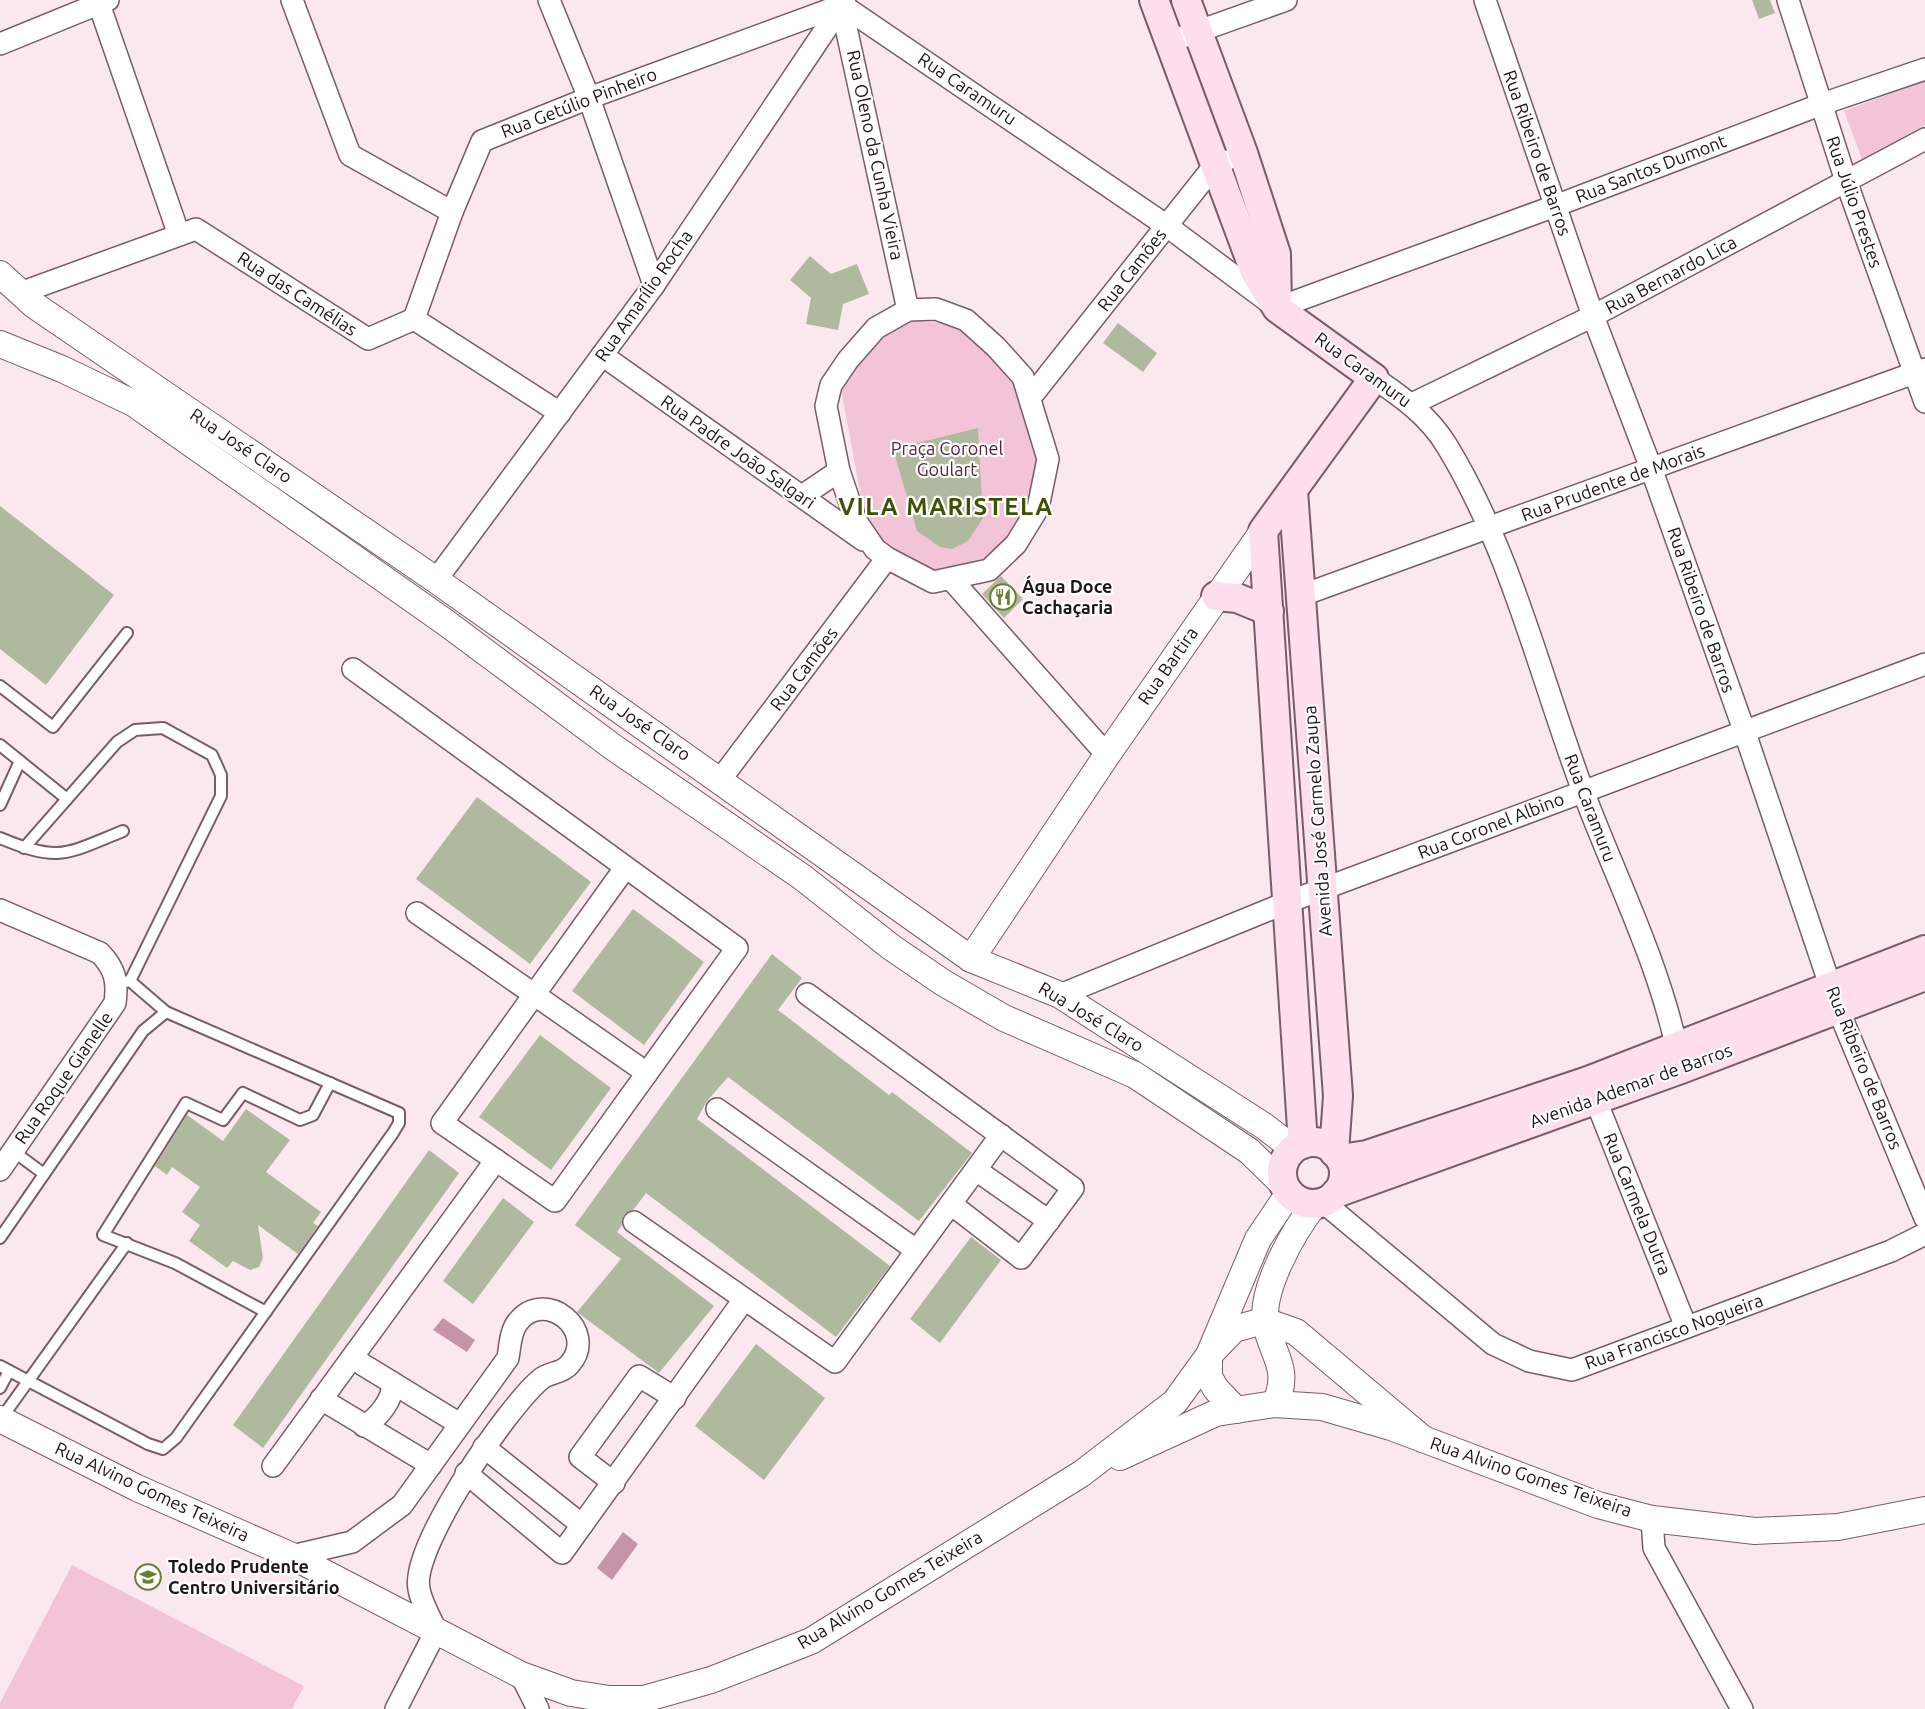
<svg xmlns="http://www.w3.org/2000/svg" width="1925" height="1709" font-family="Ubuntu,sans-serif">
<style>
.green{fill:#f3c4d7}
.water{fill:#c594a9}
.building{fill:#aeb99d}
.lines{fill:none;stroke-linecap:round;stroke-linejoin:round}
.service-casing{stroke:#785d68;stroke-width:14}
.minor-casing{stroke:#785d68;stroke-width:24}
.tertiary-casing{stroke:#785d68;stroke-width:28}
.secondary-casing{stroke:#785d68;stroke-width:32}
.service{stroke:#fff;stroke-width:10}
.minor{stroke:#fff;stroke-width:21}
.tertiary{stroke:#fff;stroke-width:26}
.secondary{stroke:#fddeec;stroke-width:28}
.labels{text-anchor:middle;stroke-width:4.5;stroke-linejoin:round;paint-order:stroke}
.street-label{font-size:18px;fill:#1f1419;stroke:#fff}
.park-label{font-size:18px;fill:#5d2140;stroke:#fff}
.poi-label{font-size:18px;font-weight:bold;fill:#1f1419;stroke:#fff;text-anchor:start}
.district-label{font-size:24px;font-weight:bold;letter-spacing:1.5px;fill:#3d5203;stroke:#fff}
</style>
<rect width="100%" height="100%" fill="#fbe8ef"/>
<!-- green -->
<g class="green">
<path d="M1925,81V125L1862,159L1844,111Z"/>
<path d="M909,320L958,325L1017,380L1041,458L1030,505L1010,539L983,565L950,572L928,570L884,546L864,514L840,383L874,344Z"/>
<path d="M72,1565L304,1686L292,1709H0V1703Z"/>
</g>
<!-- water -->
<g class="water">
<path d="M443,1318L475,1340L467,1352L433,1330Z"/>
<path d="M623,1532L638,1544L612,1580L597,1568Z"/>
</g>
<!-- building -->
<g class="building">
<path d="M1752,0H1770L1775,13L1759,19Z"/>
<path d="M810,256L831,274L857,264L869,294L843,304L838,330L806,324L811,298L790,280Z"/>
<path d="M1118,323L1157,353L1143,372L1103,343Z"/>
<path d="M978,428L983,518L968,541L952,549L940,547L917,531L893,449Z"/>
<path d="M0,506L114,595L46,685L0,649Z"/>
<path d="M1001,576L1023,599L1004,618L982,594Z"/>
<path d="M477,797L591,882L530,964L416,879Z"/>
<path d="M633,909L704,962L644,1045L572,991Z"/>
<path d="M772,954L802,978L778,1010L889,1095L892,1092L972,1153L919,1221L728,1077L707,1101L697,1119L890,1266L836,1337L646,1193L634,1209L624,1214L622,1225L617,1232L714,1306L659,1373L577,1312L621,1259L575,1225Z"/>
<path d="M540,1035L611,1088L551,1170L479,1117Z"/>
<path d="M246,1109L290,1140L266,1172L321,1212L313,1223L318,1226L298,1254L258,1225L263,1258L259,1267L250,1270L233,1261L227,1268L189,1241L200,1225L182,1212L200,1187L172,1167L167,1175L155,1166L187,1115L223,1141Z"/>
<path d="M429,1150L459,1173L263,1448L233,1425Z"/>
<path d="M503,1198L534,1222L473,1304L443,1281Z"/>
<path d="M971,1237L1001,1260L940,1343L910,1319Z"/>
<path d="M756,1344L825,1398L764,1480L695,1426Z"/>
</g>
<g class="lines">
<!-- service casing -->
<g class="service-casing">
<g id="service">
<path d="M0,686L53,727L127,633"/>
<path d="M0,745L67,799"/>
<path d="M0,805L20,761"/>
<path d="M0,838C60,863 66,854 123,831"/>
<path d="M24,848L117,742L135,730L163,728L212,755L221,775V796L130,981"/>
<path d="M124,982L130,981L166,1012"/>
<path d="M13,1151L44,1174"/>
<path d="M0,1238L143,1031L166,1012L399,1113V1123L393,1133L176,1438L163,1449L148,1444L0,1366"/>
<path d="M266,1312L175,1263L103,1235L186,1103L223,1120L243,1093L300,1120L313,1115L330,1083"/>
<path d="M0,1388L9,1371"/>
<path d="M1,1419L127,1243"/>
</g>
</g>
<!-- minor casing -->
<g class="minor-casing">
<g id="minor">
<path d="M292,0L350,155L452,212"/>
<path d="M549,0L589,98L654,285"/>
<path d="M840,0L908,310"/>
<path d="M1485,0L1593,316L1651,468L1744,730L1838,1009L1925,1218"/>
<path d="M1788,0L1846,181L1925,402"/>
<path d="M99,4L179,235"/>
<path d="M842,5L1167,226L1277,308L1555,206L1822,104L1925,69"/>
<path d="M1185,36L1286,0"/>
<path d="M0,44L108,0"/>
<path d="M20,293L196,229L368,339L414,319L560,413"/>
<path d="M936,309L966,320L996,347L1023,377L1048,459L1038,508L1016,544L989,570L933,582L887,558L875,549L856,521L839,471L826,406L831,385L848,360L876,328L908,310Z"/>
<path d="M414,319L452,212L482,141L589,98L845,4"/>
<path d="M602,355L863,540"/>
<path d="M1374,378C1402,397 1429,416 1447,446C1511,551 1540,676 1583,791C1616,879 1661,966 1679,1059"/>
<path d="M1030,398L1214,166L1225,161"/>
<path d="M1412,404L1593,316L1925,139"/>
<path d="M802,496L839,471"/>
<path d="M951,579L1107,755"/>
<path d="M436,580L654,285L842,5"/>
<path d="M1300,596L1925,369"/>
<path d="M353,669L737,948L555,1201L442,1123L625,868"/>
<path d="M720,780L887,558"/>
<path d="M0,910L100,953C115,969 118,981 115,1003L0,1170"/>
<path d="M417,913L647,1073"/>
<path d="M807,994L1073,1188L1021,1258L951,1204"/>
<path d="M1060,995L1288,902L1925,664"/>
<path d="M1591,1088L1686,1327"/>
<path d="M717,1109L916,1250"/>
<path d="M976,1170L1049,1221"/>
<path d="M1323,1202L1493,1344L1529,1361L1572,1370L1891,1251L1925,1234"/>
<path d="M634,1222L835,1362L1001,1135"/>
<path d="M352,1358L458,1423"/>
<path d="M321,1399L431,1465"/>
<path d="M364,1426C379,1418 393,1399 393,1383"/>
<path d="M273,1466L496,1160"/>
<path d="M466,1473L562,1553L582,1525L484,1447"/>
<path d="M614,1483L580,1457L639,1376L675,1398"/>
<path d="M1652,1519L1654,1548L1742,1709"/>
<path d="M582,1525L743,1301"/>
<path d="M292,1556L352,1542L402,1505L508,1358C510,1347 510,1333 517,1323C544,1286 600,1331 569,1365C561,1374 549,1372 541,1379C508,1406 410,1548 419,1589C421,1603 431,1618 436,1631L396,1709"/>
<path d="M521,1675L538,1709"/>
</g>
</g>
<!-- tertiary casing -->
<g class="tertiary-casing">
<g id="tertiary">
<path d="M0,274L34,305L436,580L971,959L1060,995L1264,1126L1294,1149"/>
<path d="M0,344L62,369L135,404L445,622L613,747L802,877L891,947L942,982L1004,1018L1135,1075L1249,1151L1284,1185"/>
<path d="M971,959L1107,755L1263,531"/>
<path d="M1275,1404C1291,1369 1273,1357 1266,1325C1259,1291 1294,1230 1315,1204"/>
<path d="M1236,1410L1216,1389L1209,1377V1355L1258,1239L1289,1193"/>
<path d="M0,1419L137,1488L292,1556L521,1675L571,1693L609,1699H644L711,1680L811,1641L1081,1474L1175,1402L1209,1355L1234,1329L1256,1323L1276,1325L1296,1332L1423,1439"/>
<path d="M1120,1457L1216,1413L1275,1404L1322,1407L1391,1427L1598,1505L1652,1519L1755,1531L1838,1527L1925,1510"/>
</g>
</g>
<!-- secondary casing -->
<g class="secondary-casing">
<g id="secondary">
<path d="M1154,0L1255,272L1277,308L1374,378L1263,531L1303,1144"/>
<path d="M1186,0L1243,153L1276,254L1277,306"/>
<path d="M1293,491L1338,1096L1334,1152"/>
<path d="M1216,596L1237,598L1269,611"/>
<circle cx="1313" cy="1173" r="31"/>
<path d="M1340,1159L1367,1155L1588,1081L1925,950"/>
<path d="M1336,1193L1681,1069L1925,976"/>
</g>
</g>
<!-- service -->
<use href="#service" class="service"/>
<!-- minor -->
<use href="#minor" class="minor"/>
<!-- tertiary -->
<use href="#tertiary" class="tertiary"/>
<!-- secondary -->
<use href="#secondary" class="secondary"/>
</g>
<!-- icons -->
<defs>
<g id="restaurant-ring" transform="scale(1.35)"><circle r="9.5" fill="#fff" stroke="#667f32" stroke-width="1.5"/><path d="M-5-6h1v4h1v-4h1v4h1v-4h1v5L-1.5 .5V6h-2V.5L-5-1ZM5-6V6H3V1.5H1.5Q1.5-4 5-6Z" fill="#667f32"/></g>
<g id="university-ring" transform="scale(1.35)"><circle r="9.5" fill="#fff" stroke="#667f32" stroke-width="1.5"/><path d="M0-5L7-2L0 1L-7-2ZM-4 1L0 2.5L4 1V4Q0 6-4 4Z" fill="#667f32"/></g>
</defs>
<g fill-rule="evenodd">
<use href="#restaurant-ring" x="1003" y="597"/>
<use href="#university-ring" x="148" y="1577"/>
</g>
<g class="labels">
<!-- street labels -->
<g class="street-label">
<text transform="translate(967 89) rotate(34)" y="6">Rua Caramuru</text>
<text transform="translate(579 103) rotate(-21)" y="6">Rua Getúlio Pinheiro</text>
<text transform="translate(1537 153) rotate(71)" y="6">Rua Ribeiro de Barros</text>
<text transform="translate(875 155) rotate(78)" y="6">Rua Oleno da Cunha Vieira</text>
<text transform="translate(1651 169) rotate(-21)" y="6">Rua Santos Dumont</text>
<text transform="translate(1854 202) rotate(71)" y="6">Rua Júlio Prestes</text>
<text transform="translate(1132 270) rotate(-52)" y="6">Rua Camões</text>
<text transform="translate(1671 275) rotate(-28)" y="6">Rua Bernardo Lica</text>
<text transform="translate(297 294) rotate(33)" y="6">Rua das Camélias</text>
<text transform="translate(644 296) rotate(-55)" y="6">Rua Amarílio Rocha</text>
<text transform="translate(1363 370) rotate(36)" y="6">Rua Caramuru</text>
<text transform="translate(241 446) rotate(34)" y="6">Rua José Claro</text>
<text transform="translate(738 452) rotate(35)" y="6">Rua Padre João Salgari</text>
<text transform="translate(1613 483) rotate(-20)" y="6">Rua Prudente de Morais</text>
<text transform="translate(1701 610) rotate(71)" y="6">Rua Ribeiro de Barros</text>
<text transform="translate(1168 666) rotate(-55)" y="6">Rua Bartira</text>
<text transform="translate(804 669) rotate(-53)" y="6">Rua Camões</text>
<text transform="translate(640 723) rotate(35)" y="6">Rua José Claro</text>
<text transform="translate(1590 808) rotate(69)" y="6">Rua Caramuru</text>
<text transform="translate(1318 821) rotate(-94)" y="6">Avenida José Carmelo Zaupa</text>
<text transform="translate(1491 826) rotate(-21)" y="6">Rua Coronel Albino</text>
<text transform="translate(1091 1017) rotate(31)" y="6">Rua José Claro</text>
<text transform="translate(1864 1068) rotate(68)" y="6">Rua Ribeiro de Barros</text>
<text transform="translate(64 1078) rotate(-55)" y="6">Rua Roque Gianelle</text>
<text transform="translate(1631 1086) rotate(-20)" y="6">Avenida Ademar de Barros</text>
<text transform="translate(1637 1204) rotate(68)" y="6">Rua Carmela Dutra</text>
<text transform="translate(1674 1332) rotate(-20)" y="6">Rua Francisco Nogueira</text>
<text transform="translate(1531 1477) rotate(19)" y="6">Rua Alvino Gomes Teixeira</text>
<text transform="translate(152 1492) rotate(25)" y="6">Rua Alvino Gomes Teixeira</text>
<text transform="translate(890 1590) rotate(-31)" y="6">Rua Alvino Gomes Teixeira</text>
</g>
<!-- park labels -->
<g class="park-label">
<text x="947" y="455">Praça Coronel<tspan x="947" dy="21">Goulart</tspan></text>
</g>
<!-- poi labels -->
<g class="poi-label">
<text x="1022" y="593">Água Doce<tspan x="1022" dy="21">Cachaçaria</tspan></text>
<text x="168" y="1573">Toledo Prudente<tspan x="168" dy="21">Centro Universitário</tspan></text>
</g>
<!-- district labels -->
<g class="district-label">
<text x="946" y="515">VILA MARISTELA</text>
</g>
</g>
</svg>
